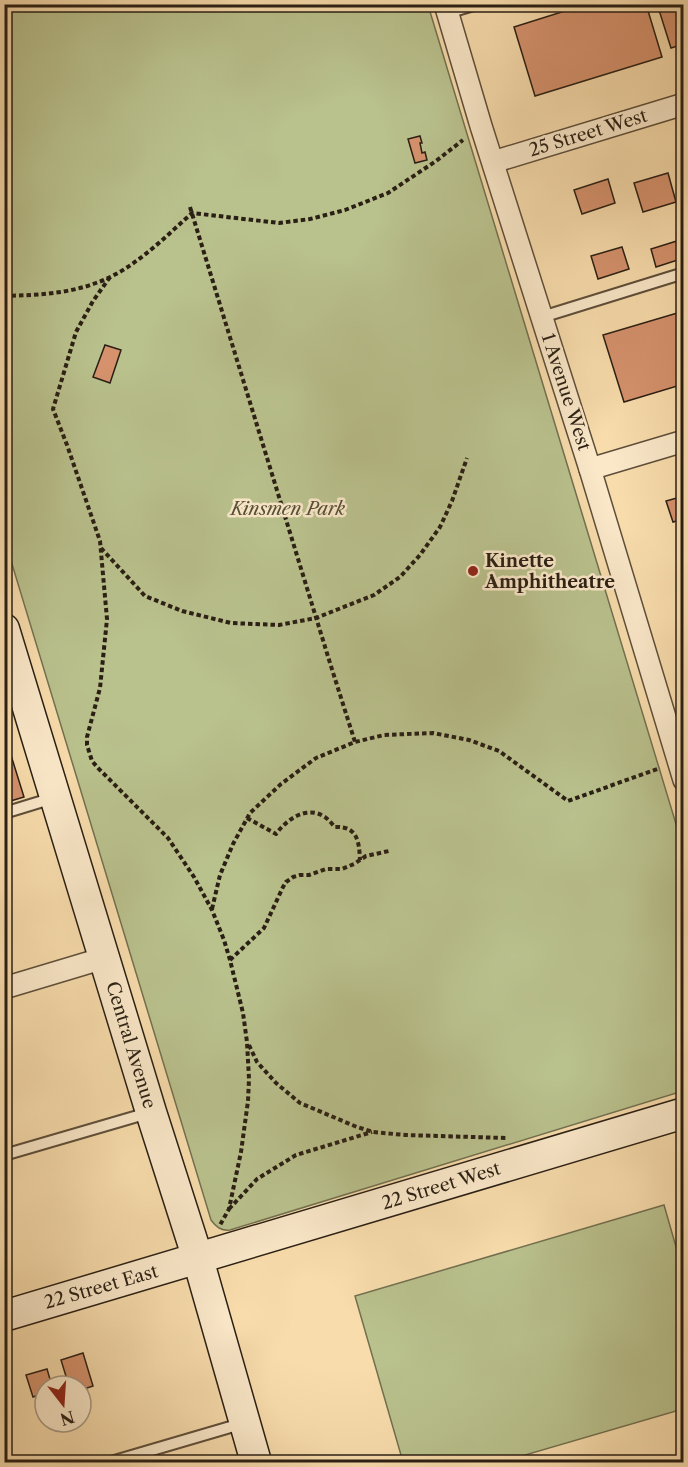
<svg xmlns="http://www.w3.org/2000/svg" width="688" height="1467" font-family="'Libre Caslon Text',serif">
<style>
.green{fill:#b9c18d;stroke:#727050;stroke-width:1.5}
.building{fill:#d5926d;stroke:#2a1f14;stroke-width:1.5}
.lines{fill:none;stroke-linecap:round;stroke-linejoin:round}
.lane-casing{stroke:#5e4e3a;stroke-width:14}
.street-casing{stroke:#5e4e3a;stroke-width:24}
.secondary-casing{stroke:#2a1f14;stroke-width:33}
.path{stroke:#2a1f14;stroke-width:4;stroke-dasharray:4.5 3;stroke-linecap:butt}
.lane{stroke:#fae8c9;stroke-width:10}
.street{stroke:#fae8c9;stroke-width:21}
.secondary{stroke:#fae8c9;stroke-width:30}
.poi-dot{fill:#8f2418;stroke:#fae8c9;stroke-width:2}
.labels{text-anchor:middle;stroke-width:5;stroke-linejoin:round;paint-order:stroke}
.street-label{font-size:18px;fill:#2a1f14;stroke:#fae8c9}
.park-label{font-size:18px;font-style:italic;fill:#555038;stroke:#fae8c9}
.poi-label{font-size:18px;font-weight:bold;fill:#2a1f14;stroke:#fae8c9;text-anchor:start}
</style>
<rect width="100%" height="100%" fill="#f8dcac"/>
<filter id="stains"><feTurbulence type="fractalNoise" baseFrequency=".00333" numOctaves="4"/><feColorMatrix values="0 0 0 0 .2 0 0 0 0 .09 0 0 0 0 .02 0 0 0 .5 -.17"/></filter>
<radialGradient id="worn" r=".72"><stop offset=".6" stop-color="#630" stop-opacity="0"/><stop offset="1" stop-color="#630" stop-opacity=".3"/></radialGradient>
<!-- green -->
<g class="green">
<path d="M4,5H428L683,847V1091L230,1230C221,1231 216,1227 211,1220L5,541Z"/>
<path d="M664,1205L683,1271V1409L501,1462H403L355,1296Z"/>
</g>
<!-- building -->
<g class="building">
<path d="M587,4H646L662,57L535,96L514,27Z"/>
<path d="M679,4H684V44L671,48L659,10Z"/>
<path d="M420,136L422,143H420L422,153L425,152L427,160L415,163L408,139Z"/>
<path d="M668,173L676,202L643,212L634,183Z"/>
<path d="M608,179L615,203L582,214L574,190Z"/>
<path d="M680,240L684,252V258L656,267L651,249Z"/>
<path d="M622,247L629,269L598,279L591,256Z"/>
<path d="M684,311V384L624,402L603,335Z"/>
<path d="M105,345L121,350L110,383L93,377Z"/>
<path d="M684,496V519L673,522L666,501Z"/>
<path d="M10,752L24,797L4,803V754Z"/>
<path d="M83,1353L93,1386L81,1390V1386H69L61,1360Z"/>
<path d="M47,1369L52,1386H45V1393L33,1397L26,1375Z"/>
<path d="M4,1389L10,1408L4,1410Z"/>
</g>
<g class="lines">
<!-- lane casing -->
<g class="lane-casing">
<g id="lane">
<path d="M447,13L477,4"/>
<path d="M542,317L684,273"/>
<path d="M4,813L53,798"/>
<path d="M4,1155L148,1113"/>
<path d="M111,1462L244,1423"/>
</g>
</g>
<!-- street casing -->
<g class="street-casing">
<g id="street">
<path d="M445,4L481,126L590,469L684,780"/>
<path d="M493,162L684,104"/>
<path d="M590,469L684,441"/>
<path d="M4,988L104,958"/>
</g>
</g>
<!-- secondary casing -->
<g class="secondary-casing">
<g id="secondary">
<path d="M4,629L151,1112L198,1259L256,1462"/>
<path d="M4,1316L684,1113"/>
</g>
</g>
<!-- path -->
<g class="path">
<path d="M190,207L330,663L355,742"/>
<path d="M110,277L93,301L76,332L53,409L67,445L100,541L107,619L100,688L87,737V745L92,761L98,768L168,838L194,877L212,910L224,940L230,960L243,1013L247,1042L249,1079L248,1101L241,1152L229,1209L220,1225"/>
<path d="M4,296C35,295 67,294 96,283C133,270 163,239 192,213L279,223L310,219L345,210L388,193L436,161L463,140"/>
<path d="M101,548L145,596L182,611L231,623L279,625L316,618L374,595L400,577L420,555L440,527L452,501L467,458"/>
<path d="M247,818L276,834C287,819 307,805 325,817C329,820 332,824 335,827C358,826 359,842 360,860"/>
<path d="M212,909L220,875L233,844L250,813L281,784L316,758L355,742L384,735L433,733L469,740L499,751L568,801L660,768"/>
<path d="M230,960L264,928L283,887L286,882L293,877L300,875H309L326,869H342L354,864L366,856L389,851"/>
<path d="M249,1045L257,1062L276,1083L300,1103L357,1127L373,1132L405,1135L506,1138"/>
<path d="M229,1209L257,1179L296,1155L372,1132"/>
</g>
<!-- lane -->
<use href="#lane" class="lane"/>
<!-- street -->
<use href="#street" class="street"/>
<!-- secondary -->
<use href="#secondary" class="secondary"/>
</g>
<!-- markers -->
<circle class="poi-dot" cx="473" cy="571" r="6"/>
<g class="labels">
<!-- street labels -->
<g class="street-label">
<text transform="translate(588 133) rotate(-17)" y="6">25 Street West</text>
<text transform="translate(566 392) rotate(72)" y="6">1 Avenue West</text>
<text transform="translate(131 1045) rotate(73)" y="6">Central Avenue</text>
<text transform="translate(441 1186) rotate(-17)" y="6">22 Street West</text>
<text transform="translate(101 1287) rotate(-16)" y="6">22 Street East</text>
</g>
<!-- park labels -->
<g class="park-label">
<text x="288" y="515">Kinsmen Park</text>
</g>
<!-- poi labels -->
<g class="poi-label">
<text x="485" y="567">Kinette<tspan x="485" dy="21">Amphitheatre</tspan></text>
</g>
</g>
<!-- margin -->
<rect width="688" height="1467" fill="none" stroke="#f8dcac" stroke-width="24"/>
<rect x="6" y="6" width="676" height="1455" fill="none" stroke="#2a1f14" stroke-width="3"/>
<rect x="12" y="12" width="664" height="1443" fill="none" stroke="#2a1f14" stroke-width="1.5"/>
<!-- north arrow -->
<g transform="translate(63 1404) rotate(163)"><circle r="28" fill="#fae8c9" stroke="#a79881" stroke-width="1.5"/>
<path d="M0-4.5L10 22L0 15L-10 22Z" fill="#8f2418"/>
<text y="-9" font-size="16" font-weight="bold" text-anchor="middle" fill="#2a1f14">N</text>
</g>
<rect width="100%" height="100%" filter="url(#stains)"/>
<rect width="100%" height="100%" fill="url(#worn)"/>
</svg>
